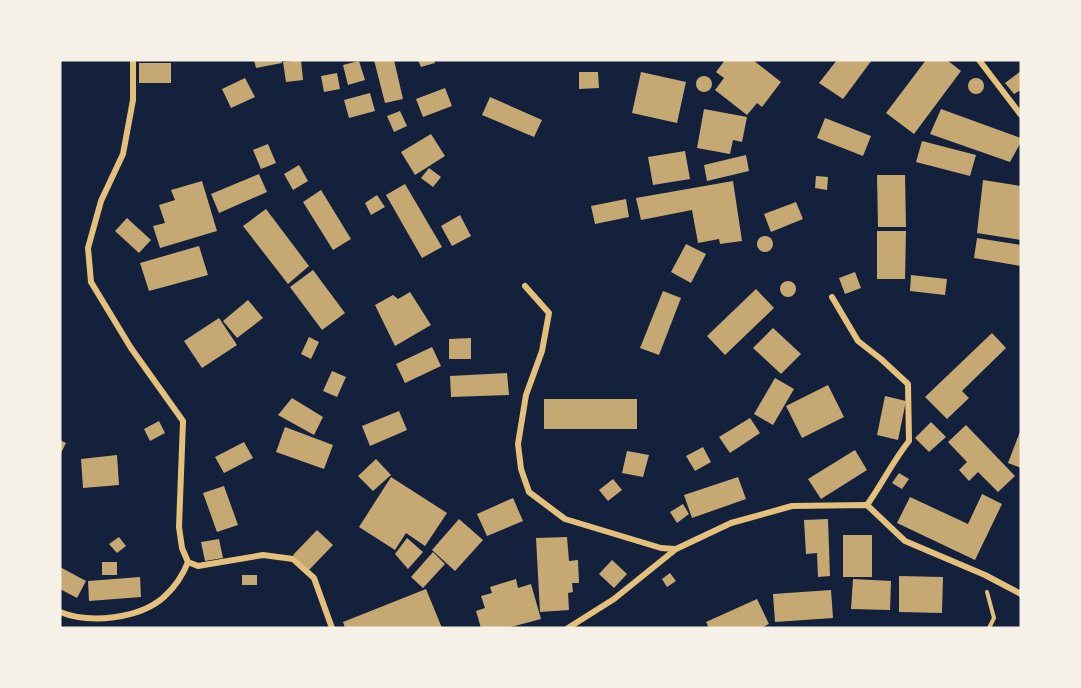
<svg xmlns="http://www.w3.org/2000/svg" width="1081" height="688" font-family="'Exo 2',sans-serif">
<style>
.building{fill:#c6a872}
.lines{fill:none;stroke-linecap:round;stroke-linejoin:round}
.path{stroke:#e5c07b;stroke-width:4}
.minor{stroke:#e5c07b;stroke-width:6}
</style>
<rect width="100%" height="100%" fill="#14213d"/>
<!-- building -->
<g class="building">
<path d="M254,60H281L282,63L256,68Z"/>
<path d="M301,60L303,80L286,82L283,62Z"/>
<path d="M374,60H394L403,99L385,103Z"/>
<path d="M418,60H434L435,63L421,67Z"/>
<path d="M725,60H753L781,82L762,107L757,103L747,115L715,90L724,78L716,72Z"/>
<path d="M837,60H872L843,99L819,83Z"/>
<path d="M926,60H947L961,71L914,134L886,113Z"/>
<path d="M359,61L365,80L348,85L343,65Z"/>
<rect x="139" y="63" width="32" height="20"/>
<path d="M1021,71V90L1014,94L1005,83Z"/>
<path d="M579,72H598L599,88L579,89Z"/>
<path d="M641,72L686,82L677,123L632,113Z"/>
<path d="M337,73L340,89L324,92L321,76Z"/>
<circle cx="704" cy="84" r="8"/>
<circle cx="976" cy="86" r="8"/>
<path d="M245,78L255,97L231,108L222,89Z"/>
<path d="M445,88L452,106L423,117L416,99Z"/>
<path d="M370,93L375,111L349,118L344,100Z"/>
<path d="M490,97L542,120L534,137L482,115Z"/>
<path d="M704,109L747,117L742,142L733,140L730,154L697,148Z"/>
<path d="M941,109L1021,138V142L1010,162L930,134Z"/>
<path d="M400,111L407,126L394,132L387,116Z"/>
<path d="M825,118L871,136L863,156L817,138Z"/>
<path d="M431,134L445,156L415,175L401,152Z"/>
<path d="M922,141L976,155L970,176L916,162Z"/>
<path d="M268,144L276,163L261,169L253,150Z"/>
<path d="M685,151L690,179L653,185L648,157Z"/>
<path d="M746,155L749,171L707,181L704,165Z"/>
<path d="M299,165L308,181L293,190L284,174Z"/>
<path d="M429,168L441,177L433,187L421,178Z"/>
<path d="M259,174L267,192L219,213L211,194Z"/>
<path d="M877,175H905L906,227H878Z"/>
<path d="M816,176L828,177L827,190L815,188Z"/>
<path d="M983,180L1021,186V240L977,233Z"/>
<path d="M202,181L217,231L160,248L153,226L165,223L159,205L175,200L171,190Z"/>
<path d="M733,181L742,241L720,244L719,239L698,243L692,210L641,220L636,198Z"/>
<path d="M405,184L442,247L422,258L386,195Z"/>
<path d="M321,190L351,239L333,250L303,202Z"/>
<path d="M377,195L385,207L371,215L365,203Z"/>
<path d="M626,199L629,217L595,224L591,206Z"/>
<path d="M796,202L803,219L771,232L764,214Z"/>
<path d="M266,209L309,266L288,284L243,226Z"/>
<path d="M460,215L471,236L452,246L441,226Z"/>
<path d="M127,218L151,240L139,253L115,231Z"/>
<path d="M877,231H906L905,279H877Z"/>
<circle cx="765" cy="244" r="8"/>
<path d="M977,238L1021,245V266L974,258Z"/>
<path d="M686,244L706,254L691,283L671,272Z"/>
<path d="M199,246L208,275L149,291L140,263Z"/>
<path d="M313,270L345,313L322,330L290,287Z"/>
<path d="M855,272L861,288L845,294L839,278Z"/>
<path d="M911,275L947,279L945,295L910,291Z"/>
<circle cx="788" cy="289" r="8"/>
<path d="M756,289L774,308L725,355L707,336Z"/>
<path d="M663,291L681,298L659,355L640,348Z"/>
<path d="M410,292L431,325L395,346L375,305L393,295L398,299Z"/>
<path d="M248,300L263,318L237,338L223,321Z"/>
<path d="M219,318L237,345L202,368L184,341Z"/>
<path d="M773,328L801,354L781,374L753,348Z"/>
<path d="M992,333L1006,348L962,391L969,398L947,419L925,397Z"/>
<path d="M309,337L319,342L311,359L301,354Z"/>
<path d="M471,338V359H449V339Z"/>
<path d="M432,347L441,366L405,383L396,364Z"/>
<path d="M332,371L346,377L337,397L323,391Z"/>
<path d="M507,373L509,395L451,397L450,376Z"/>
<path d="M775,378L794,389L773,425L754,414Z"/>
<path d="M828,385L844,417L802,438L786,406Z"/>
<path d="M885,396L906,401L898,440L877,435Z"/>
<path d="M292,398L323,417L314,435L278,415Z"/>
<rect x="544" y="399" width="93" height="30"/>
<path d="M399,411L407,430L370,446L362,426Z"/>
<path d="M750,418L760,433L730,453L719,437Z"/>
<path d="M159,421L165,433L150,441L144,429Z"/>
<path d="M931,422L946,437L929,452L915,438Z"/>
<path d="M966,425L1015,476L998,492L978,472L969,481L959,470L967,462L948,442Z"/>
<path d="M285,427L333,445L324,469L276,452Z"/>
<path d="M1021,429V468L1008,463Z"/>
<path d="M60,440L66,443L60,455Z"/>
<path d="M244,442L253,458L224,473L215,457Z"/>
<path d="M703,447L711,462L695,471L686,456Z"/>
<path d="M855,450L867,470L821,499L808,479Z"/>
<path d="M627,451L649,455L643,477L622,473Z"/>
<path d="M117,455L119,485L83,488L81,459Z"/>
<path d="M376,459L391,475L373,491L358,476Z"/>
<path d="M899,473L909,479L902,489L892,483Z"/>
<path d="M391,477L447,513L425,546L406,533L395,550L359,527Z"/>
<path d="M738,477L746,499L692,518L684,495Z"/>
<path d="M613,479L622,490L608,501L599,490Z"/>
<path d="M224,486L238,525L217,532L203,493Z"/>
<path d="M982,494L1002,504L975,560L897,523L910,497L968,524Z"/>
<path d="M513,498L523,521L487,536L477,514Z"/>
<path d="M683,504L689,514L677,523L670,512Z"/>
<path d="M459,519L483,540L455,571L432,550Z"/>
<path d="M828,519L830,576L818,577L817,553L806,554L804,520Z"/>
<path d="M317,530L333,545L309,570L293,555Z"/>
<rect x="843" y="535" width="29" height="42"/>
<path d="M119,537L126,546L117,553L109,544Z"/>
<path d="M567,537L569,561L578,560L579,583H572L573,592L568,593L569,610L540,612L536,538Z"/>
<path d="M407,538L423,552L408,569L395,554Z"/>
<path d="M219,539L223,558L205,561L201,542Z"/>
<path d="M433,552L445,564L423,588L411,577Z"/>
<path d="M612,560L627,574L614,588L599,574Z"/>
<rect x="102" y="562" width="15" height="13"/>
<path d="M60,567L86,581L77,598L60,589Z"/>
<path d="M670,573L676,581L667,587L662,579Z"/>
<rect x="242" y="575" width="15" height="10"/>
<path d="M899,576L943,577L942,613L899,612Z"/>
<path d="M140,577L141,597L89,601L88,581Z"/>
<path d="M516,579L518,588L531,584L541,619L507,628H481L476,611L485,608L481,596L492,593L490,587Z"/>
<path d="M853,579L891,581L890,610L851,609Z"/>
<path d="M426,589L442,628H345L343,622Z"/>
<path d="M831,590L833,618L775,622L773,594Z"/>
<path d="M757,599L769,624L761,628H709L706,622Z"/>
</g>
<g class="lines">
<!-- path -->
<path class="path" d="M987,592L994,618L989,628"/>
<!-- minor -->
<g class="minor">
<path d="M133,60V100L123,154L101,201L88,248L91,282L131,348L183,421L179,527L182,548L188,562L198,566L263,555L293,559L314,578L332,628"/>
<path d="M979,60L1021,115"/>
<path d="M525,286L549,313L542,351L526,395L518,444L521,469L529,492L565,519L661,548L675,549"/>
<path d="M832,297L858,341L881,359L908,384L909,441C893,461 882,484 867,505"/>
<path d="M60,612C90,624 139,619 164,597C175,587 183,575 188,562"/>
<path d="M568,628L614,599L676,549L731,523L792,506L867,505L905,541L985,575L1021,594"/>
</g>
</g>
<!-- border -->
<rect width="1081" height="688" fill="none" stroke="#f6f1e7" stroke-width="123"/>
</svg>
